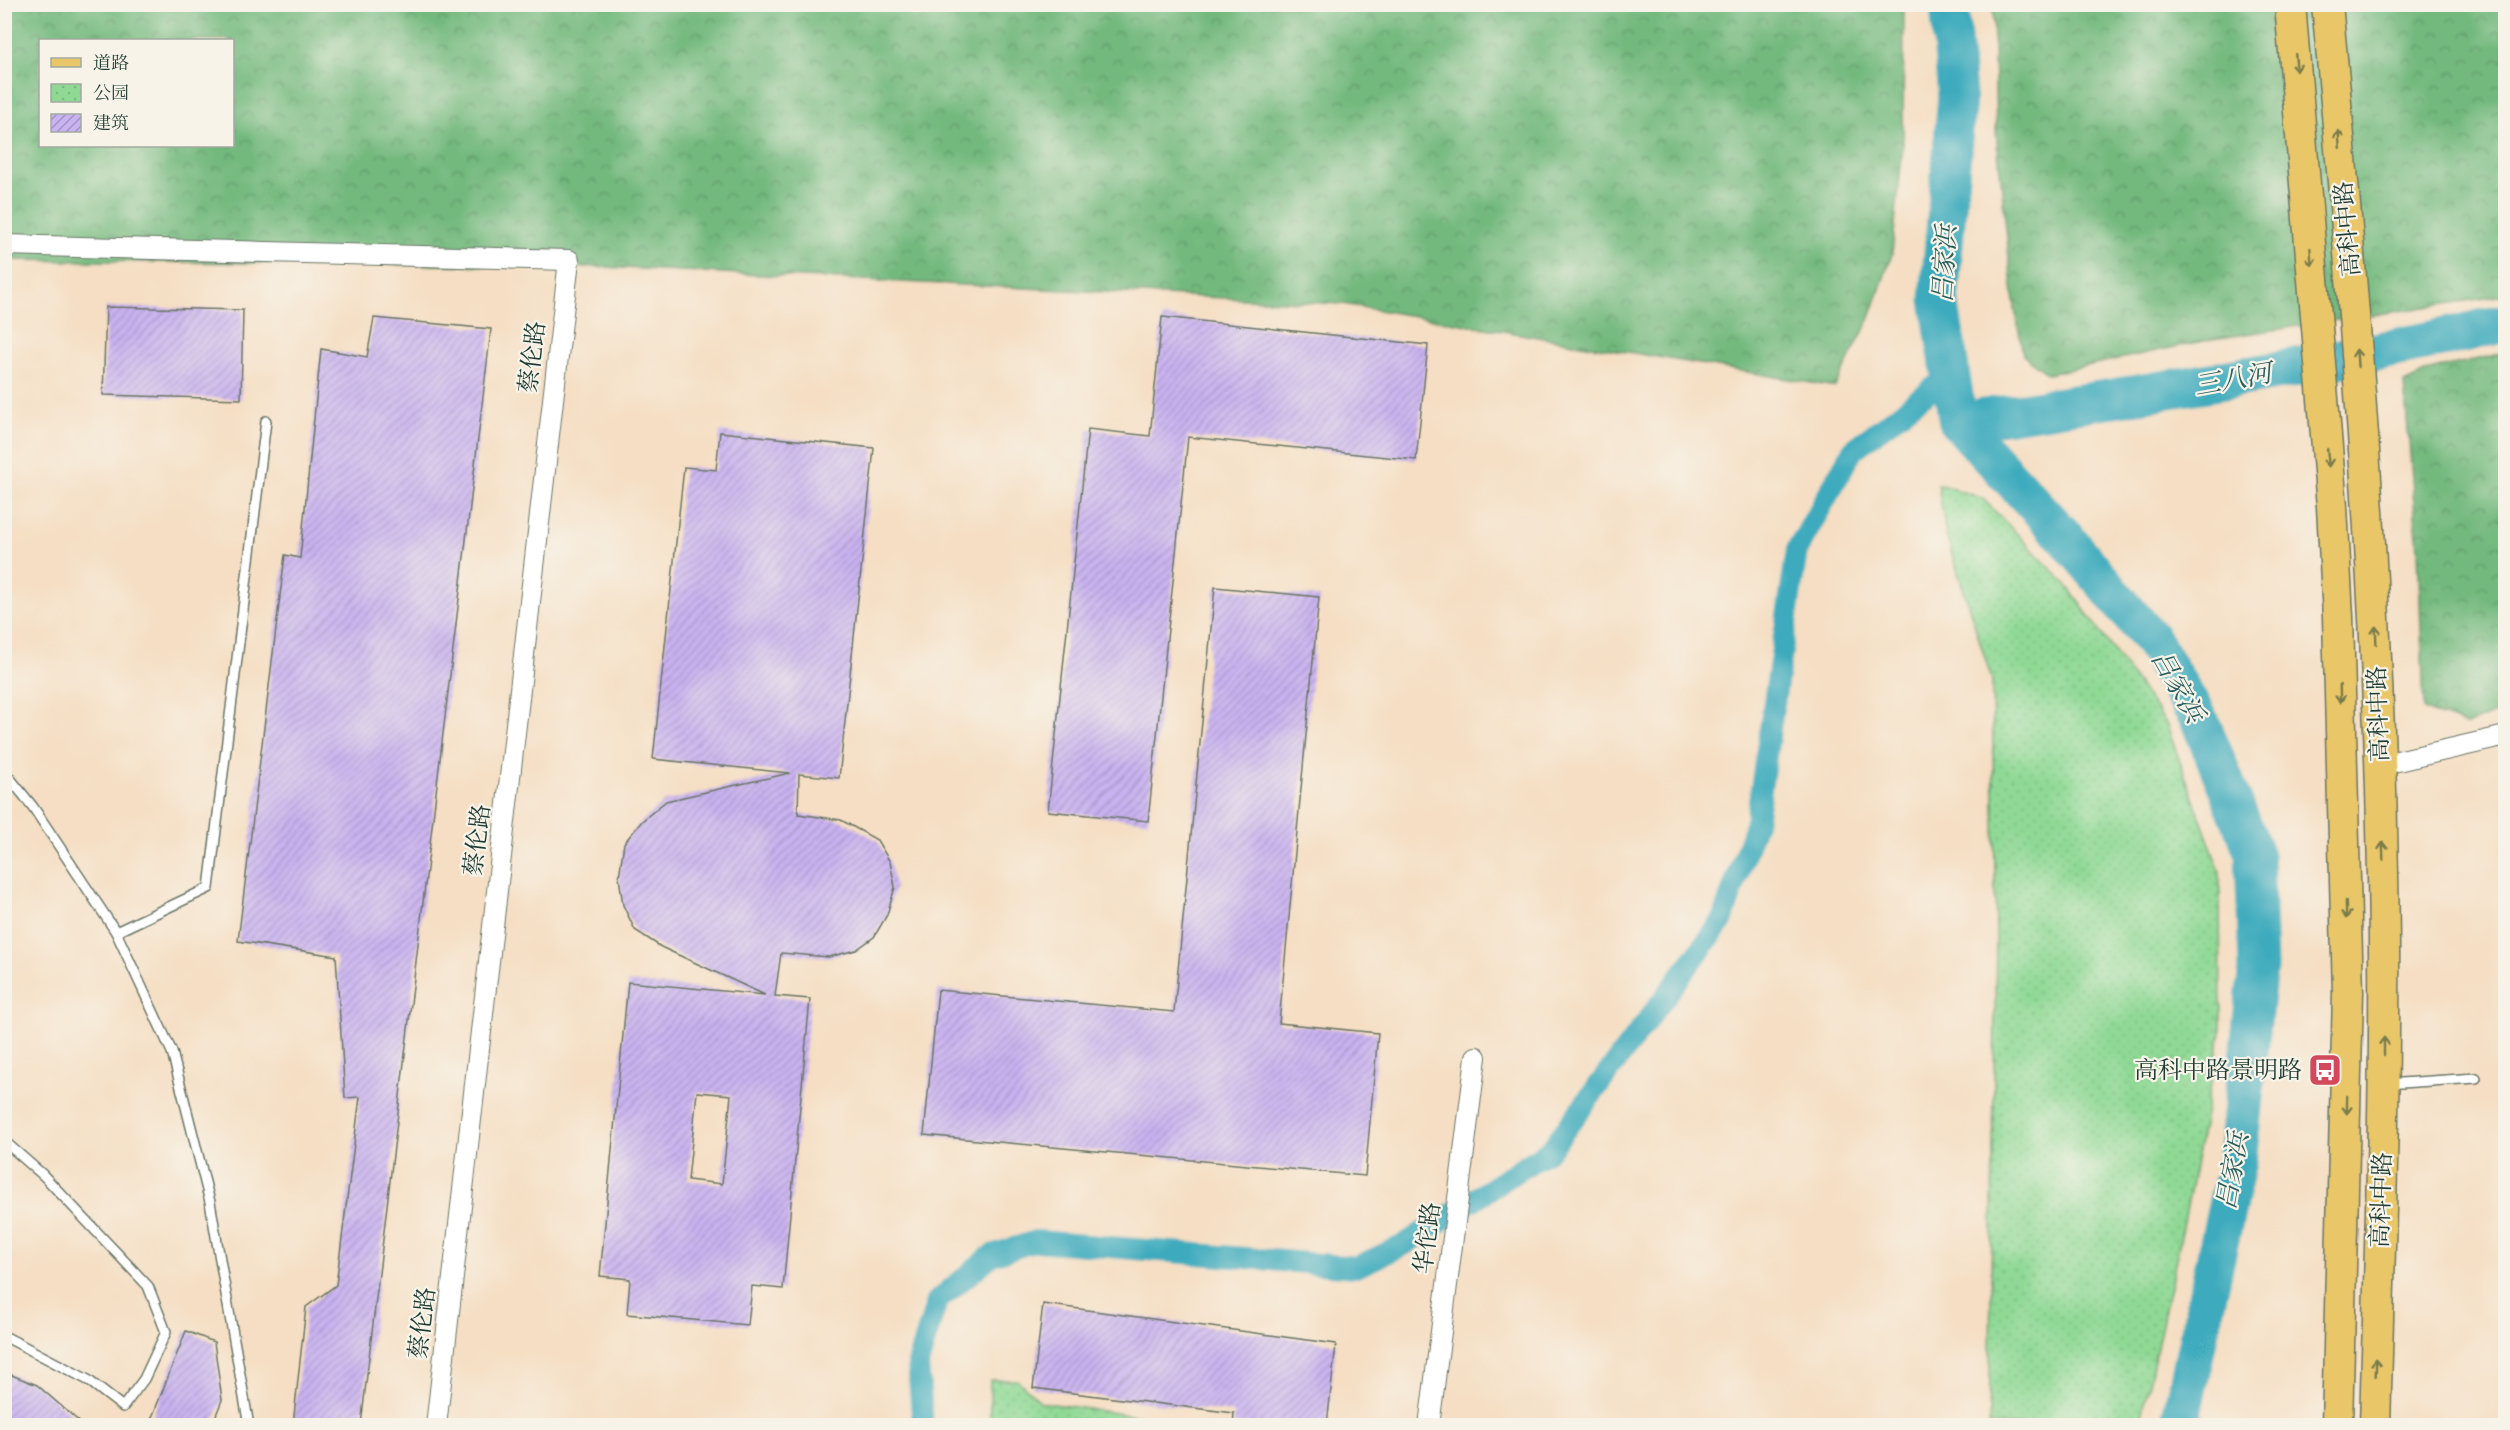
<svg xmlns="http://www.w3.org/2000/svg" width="2510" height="1430" font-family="'IM FELL Great Primer','Noto Serif SC',serif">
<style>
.forest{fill:url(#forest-crowns);stroke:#497b59;stroke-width:1.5;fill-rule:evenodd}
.park{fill:url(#park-dots);stroke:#578b64;stroke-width:1.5}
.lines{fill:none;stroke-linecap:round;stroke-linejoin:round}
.canal{stroke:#3eabbd;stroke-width:22}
.river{stroke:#3eabbd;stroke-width:39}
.building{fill:url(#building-hatch);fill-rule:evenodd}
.service-casing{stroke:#6a7566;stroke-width:12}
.minor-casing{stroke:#6a7566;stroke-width:22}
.primary-casing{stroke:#6a7566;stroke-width:33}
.service{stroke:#fff;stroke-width:9}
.minor{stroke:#fff;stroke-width:20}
.primary{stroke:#e9c769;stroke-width:30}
.oneway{stroke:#7a7b4c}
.labels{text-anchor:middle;stroke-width:4.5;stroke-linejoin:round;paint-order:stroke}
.street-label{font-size:24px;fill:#1f3d34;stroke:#f7f3e8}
.poi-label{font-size:24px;fill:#1f3d34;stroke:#f7f3e8;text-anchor:end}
.water-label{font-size:26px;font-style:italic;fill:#285e5d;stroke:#f7f3e8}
</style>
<defs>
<pattern id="forest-crowns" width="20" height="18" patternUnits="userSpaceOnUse" patternTransform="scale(1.5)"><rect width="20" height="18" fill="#73b97e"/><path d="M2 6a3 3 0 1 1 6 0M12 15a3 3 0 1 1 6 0" fill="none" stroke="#5e9868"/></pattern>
<pattern id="park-dots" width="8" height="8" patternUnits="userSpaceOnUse" patternTransform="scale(1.5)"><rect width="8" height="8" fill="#8fd995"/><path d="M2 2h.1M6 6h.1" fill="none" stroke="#7bbb81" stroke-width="1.8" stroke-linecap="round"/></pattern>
<pattern id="building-hatch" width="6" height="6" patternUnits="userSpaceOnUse" patternTransform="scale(1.5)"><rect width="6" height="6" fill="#cab3f1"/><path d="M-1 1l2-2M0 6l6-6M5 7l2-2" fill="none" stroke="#a393c4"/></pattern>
</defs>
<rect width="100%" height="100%" fill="#f7f3e8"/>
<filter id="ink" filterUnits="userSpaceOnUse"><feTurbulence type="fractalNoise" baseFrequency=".0167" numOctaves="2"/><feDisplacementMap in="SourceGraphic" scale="12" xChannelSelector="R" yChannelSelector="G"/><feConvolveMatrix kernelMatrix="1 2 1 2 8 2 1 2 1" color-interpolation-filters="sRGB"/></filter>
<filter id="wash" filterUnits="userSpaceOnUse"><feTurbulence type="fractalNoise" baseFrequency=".008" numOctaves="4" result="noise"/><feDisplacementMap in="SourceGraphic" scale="24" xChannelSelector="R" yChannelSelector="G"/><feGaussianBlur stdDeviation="1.35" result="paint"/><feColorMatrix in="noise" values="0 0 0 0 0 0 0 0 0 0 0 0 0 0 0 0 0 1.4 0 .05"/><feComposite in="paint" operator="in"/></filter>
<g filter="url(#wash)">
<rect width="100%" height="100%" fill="#f5dec3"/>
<!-- forest -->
<g class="forest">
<path d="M5,5H1904L1903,145L1892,254L1870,318L1835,387L1343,304L602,267L5,260ZM40,40H232V146H40Z"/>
<path d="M1993,5H2505V295L2213,339L2048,374L2023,355L2013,296L1996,132Z"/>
<path d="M2505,353V710L2466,725L2424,710L2418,550L2404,383L2433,369Z"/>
</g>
<!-- park -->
<g class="park">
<path d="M1938,484L1982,498L2065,583L2166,723L2220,872L2221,1033L2184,1222L2140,1425H1989L1996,940L1992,680L1946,535Z"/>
<path d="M990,1380H1017L1041,1402L1177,1422L1176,1425H990Z"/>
</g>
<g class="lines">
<!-- canal -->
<path class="canal" d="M923,1426L918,1364L937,1301L992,1255L1036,1241L1356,1267L1402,1246L1550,1150L1722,921L1756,822L1797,550L1853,450L1951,374"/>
<!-- river -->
<g class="river">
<path d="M1949,4L1957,96L1939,299L1958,422L2066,538L2151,639L2200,721L2254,853L2258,966L2237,1161L2179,1426"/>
<path d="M1958,422C2141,394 2325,367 2506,323"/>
</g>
</g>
<g id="blocks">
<!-- building -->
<g class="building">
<path d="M106,307L243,310L241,399L103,395Z"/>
<path d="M1162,317L1428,345L1416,460L1188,437L1148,821L1048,811L1088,429L1150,436Z"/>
<path d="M374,318L491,329L361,1425H293L306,1307L336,1285L360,1097L345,1098L336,956L238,941L285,555L300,558L321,349L367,357Z"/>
<path d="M720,432L874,448L839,778L799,774L798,814L841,820L877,840L890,862L895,887L887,915L874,937L856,950L829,957L781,953L775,996L810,999L783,1289L752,1286L748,1325L627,1314L630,1279L600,1276L628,982L765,995L661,947L635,930L623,905L619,877L624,843L642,821L666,801L790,773L653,759L684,467L716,470ZM697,1092L731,1095L722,1184L688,1180Z"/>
<path d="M1215,587L1319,597L1279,1023L1378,1033L1365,1176L924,1135L938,990L1174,1012Z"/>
<path d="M1043,1304L1336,1344L1327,1425H1233L1234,1413L1033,1388Z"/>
<path d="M186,1331L214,1342L222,1400L212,1425H149Z"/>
<path d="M4,1372L37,1385L83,1425H4Z"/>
</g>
</g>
</g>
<g filter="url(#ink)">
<use href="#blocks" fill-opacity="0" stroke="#6a7566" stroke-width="1.5"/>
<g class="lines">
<!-- service casing -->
<g class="service-casing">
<g id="service">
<path d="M4,771L33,807L116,932L172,1052L210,1202L249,1426"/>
<path d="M116,932L209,888L266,421"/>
<path d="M2386,1084L2476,1078"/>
<path d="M4,1141L43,1175L148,1286L166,1332L144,1379L123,1407L88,1380L4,1336"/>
</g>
</g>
<!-- minor casing -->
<g class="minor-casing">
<g id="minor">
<path d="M4,245L569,260L436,1426"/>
<path d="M2380,765L2506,736"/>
<path d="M1429,1426L1476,1057"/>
</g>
</g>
<!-- primary casing -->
<g class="primary-casing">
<g id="primary">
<path d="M2290,4L2332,507L2338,617L2348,993L2337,1426"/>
<path d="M2327,4C2354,294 2378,584 2383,875C2387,1059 2380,1242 2375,1426"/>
</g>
</g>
<!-- service -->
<use href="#service" class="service"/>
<!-- minor -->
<use href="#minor" class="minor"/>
<!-- primary -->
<use href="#primary" class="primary"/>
</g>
<!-- one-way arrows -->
<defs><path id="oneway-shaft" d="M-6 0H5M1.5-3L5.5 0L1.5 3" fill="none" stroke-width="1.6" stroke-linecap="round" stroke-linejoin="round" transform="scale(1.5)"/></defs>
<g class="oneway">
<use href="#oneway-shaft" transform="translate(2296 63) rotate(85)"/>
<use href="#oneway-shaft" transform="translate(2339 139) rotate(-95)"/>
<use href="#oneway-shaft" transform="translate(2311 257) rotate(86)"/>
<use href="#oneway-shaft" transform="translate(2357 358) rotate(-94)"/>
<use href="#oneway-shaft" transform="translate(2328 458) rotate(85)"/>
<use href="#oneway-shaft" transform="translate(2376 635) rotate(-92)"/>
<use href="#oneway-shaft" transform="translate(2340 694) rotate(88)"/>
<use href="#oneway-shaft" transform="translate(2383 851) rotate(-92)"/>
<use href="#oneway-shaft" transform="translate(2346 910) rotate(89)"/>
<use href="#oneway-shaft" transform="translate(2384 1046) rotate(-90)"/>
<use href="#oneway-shaft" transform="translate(2347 1105) rotate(91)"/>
<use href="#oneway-shaft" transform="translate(2376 1367) rotate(-88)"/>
</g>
</g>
<!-- icons -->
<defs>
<g id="bus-square" transform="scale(1.725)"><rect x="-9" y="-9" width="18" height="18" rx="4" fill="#d1495b" stroke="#f7f3e8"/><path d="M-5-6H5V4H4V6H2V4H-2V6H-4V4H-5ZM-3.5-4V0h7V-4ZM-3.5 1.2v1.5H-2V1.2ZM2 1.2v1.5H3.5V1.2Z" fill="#fff"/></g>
</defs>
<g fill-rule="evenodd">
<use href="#bus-square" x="2325" y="1070"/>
</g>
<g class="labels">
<!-- street labels -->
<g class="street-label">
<text transform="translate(2347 229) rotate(-95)" y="8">高科中路</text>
<text transform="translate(532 357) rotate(-83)" y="8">蔡伦路</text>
<text transform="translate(2378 714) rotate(-92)" y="8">高科中路</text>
<text transform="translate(477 840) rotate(-83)" y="8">蔡伦路</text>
<text transform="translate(2381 1200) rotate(-88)" y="8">高科中路</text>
<text transform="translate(1427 1238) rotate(-83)" y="8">华佗路</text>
<text transform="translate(422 1323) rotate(-83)" y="8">蔡伦路</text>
</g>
<!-- poi labels -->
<g class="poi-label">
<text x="2302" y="1078">高科中路景明路</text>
</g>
<!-- water labels -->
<g class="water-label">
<text transform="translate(1944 264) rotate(-87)" y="9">吕家浜</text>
<text transform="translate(2233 379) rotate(-10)" y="9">三八河</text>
<text transform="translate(2178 686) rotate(60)" y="9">吕家浜</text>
<text transform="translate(2232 1171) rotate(-80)" y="9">吕家浜</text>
</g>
</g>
<!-- margin -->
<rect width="2510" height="1430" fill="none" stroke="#f7f3e8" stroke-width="24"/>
<!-- legend -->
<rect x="39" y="39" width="195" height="108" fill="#f7f3e8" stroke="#a1aaa0" stroke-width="1.5"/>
<rect x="51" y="58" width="30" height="9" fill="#e9c769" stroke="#a1aaa0" stroke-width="1.5"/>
<text x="93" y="69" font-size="18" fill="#1f3d34">道路</text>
<rect x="51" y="84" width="30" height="18" fill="url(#park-dots)" stroke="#a1aaa0" stroke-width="1.5"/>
<text x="93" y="99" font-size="18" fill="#1f3d34">公园</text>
<rect x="51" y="114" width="30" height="18" fill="url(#building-hatch)" stroke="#a1aaa0" stroke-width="1.5"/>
<text x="93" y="129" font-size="18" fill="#1f3d34">建筑</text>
</svg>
